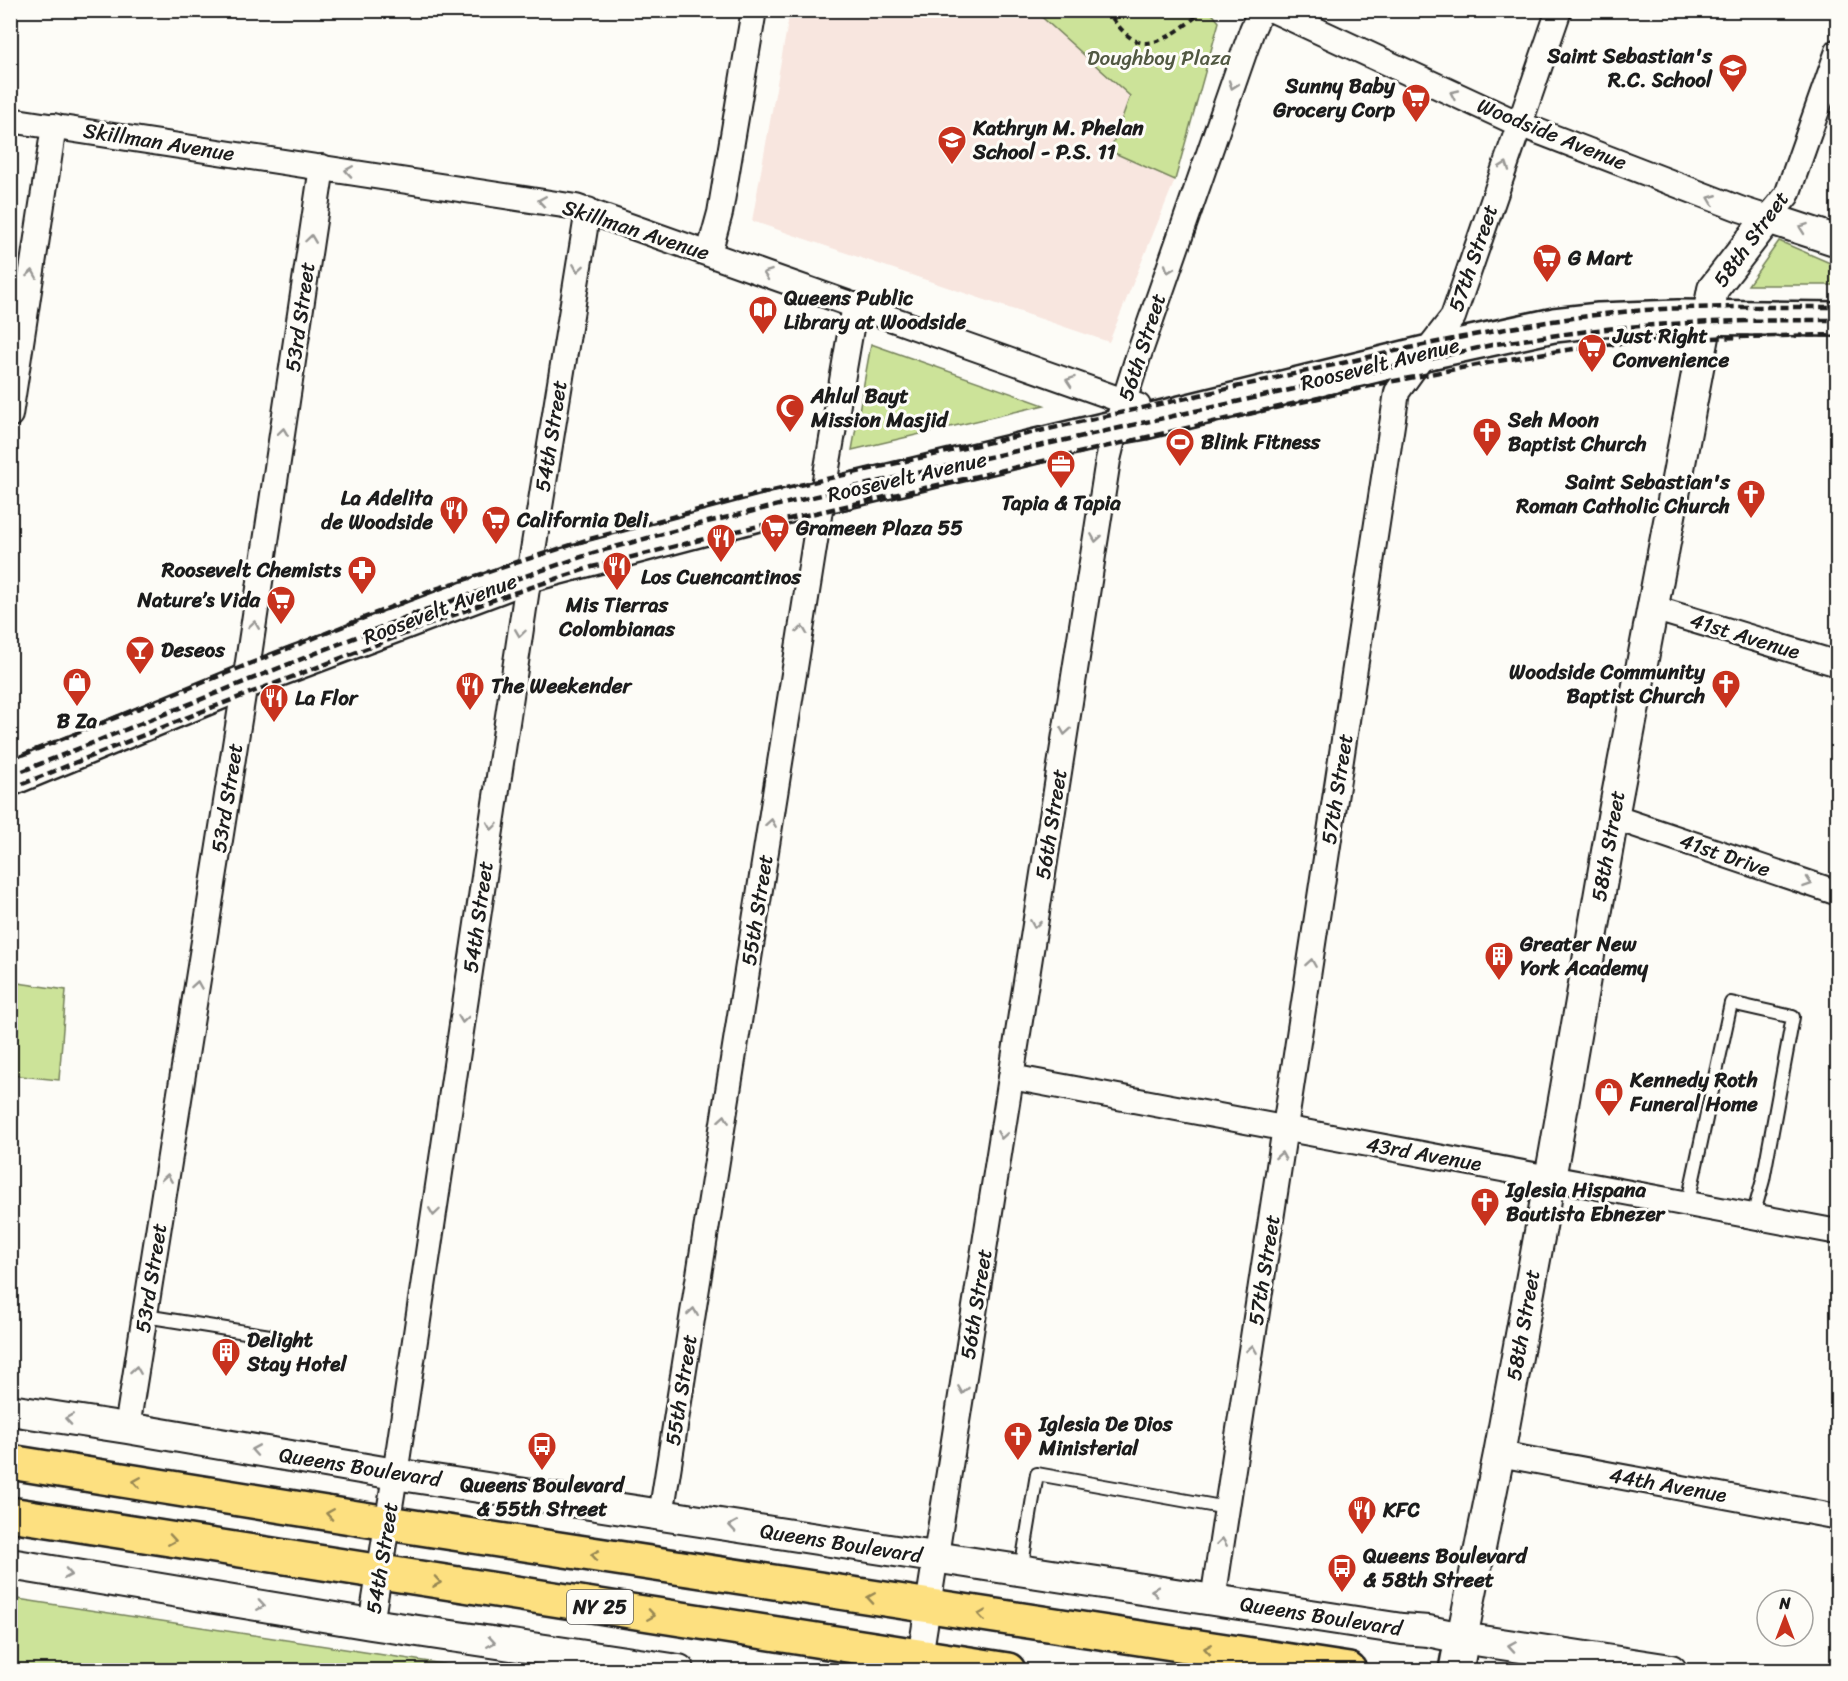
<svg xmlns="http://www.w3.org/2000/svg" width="1848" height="1681" font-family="Sriracha,sans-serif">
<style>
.built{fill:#f8e6df}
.green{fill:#cce399;stroke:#74805a;stroke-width:1.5}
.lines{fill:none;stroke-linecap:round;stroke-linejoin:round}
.service-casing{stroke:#1c1c1c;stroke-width:16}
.minor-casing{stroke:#1c1c1c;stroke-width:28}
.tertiary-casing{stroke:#1c1c1c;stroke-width:34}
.secondary-casing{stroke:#1c1c1c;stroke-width:38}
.primary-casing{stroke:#1c1c1c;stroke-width:38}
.path{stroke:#1c1c1c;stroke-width:4;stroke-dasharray:6 4.5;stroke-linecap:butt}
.service{stroke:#fdfcf7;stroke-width:12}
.minor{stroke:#fdfcf7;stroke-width:24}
.tertiary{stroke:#fdfcf7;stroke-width:30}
.secondary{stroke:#fdfcf7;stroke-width:33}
.primary{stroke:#fde080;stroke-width:33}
.rail{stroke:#1c1c1c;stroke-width:4.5;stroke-dasharray:9 4.5;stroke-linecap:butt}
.oneway{stroke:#989794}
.oneway2{stroke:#988853}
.labels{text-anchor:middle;stroke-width:6;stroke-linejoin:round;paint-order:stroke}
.shield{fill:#fdfcf7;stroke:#605f5e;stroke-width:1.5}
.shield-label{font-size:20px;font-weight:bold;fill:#1c1c1c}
.poi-label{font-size:21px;font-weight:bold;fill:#1c1c1c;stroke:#fdfcf7;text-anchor:start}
.park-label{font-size:21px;fill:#515842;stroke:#fdfcf7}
.street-label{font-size:21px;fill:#1c1c1c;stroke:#fdfcf7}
</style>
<rect width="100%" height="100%" fill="#fdfcf7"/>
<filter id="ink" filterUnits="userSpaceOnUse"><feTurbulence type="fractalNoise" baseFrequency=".0167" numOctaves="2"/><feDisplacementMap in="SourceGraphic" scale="12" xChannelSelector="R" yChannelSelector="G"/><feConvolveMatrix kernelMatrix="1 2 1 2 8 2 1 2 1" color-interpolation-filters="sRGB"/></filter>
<g filter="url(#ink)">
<!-- built -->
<path class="built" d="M790,11H1035L1130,96L1110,151L1175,180L1109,342L752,221Z"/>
<!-- green -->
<g class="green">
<path d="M1035,11H1210L1219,22L1175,180L1110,151L1130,96Z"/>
<path d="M1779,241L1837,266V285H1748Z"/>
<path d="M871,344L1044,405L852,450Z"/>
<path d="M11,982L66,990L59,1080L11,1075Z"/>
<path d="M10,1598H11L482,1670H11Z"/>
</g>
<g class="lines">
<!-- service casing -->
<g class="service-casing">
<g id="service">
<path d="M1688,1202L1731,1003L1793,1017L1763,1180L1753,1216"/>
<path d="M145,1316L270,1336"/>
<path d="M1021,1570L1037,1474L1227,1508"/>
</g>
</g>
<!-- minor casing -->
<g class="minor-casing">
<g id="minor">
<path d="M1273,10L1519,124L1740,209L1768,218L1787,195L1838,51"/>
<path d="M10,120L576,207L1138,406"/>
<path d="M709,253L720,213L754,10"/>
<path d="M10,415L54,126"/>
<path d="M1653,608L1838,664"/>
<path d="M1613,817L1838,893"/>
<path d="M1011,1077L1838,1232"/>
<path d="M127,1428L245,682L322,167"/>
<path d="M1499,1454L1838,1517"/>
<path d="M661,1515L822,497L855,305"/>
<path d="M1213,1600L1397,392L1425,353L1453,317L1559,10"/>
<path d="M371,1624L393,1488L529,575L588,210"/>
<path d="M920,1657L1108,460L1116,427L1138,357L1252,30L1261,10"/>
</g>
</g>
<!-- tertiary casing -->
<g class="tertiary-casing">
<g id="tertiary">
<path d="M10,1410L127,1428L395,1474L1402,1629L1428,1631L1462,1638L1671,1670"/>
<path d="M10,1564L371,1624L679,1670"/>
<path d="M1462,1638L1499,1454L1555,1151L1613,817L1713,289L1768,218L1838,241"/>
</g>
</g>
<!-- secondary casing -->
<g class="secondary-casing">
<g id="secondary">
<path d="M10,779L245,682L529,575L822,497L1116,427L1144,422L1425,353L1554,325L1599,320L1678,317L1838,319"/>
<path d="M1456,1670L1462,1638"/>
</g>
</g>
<!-- primary casing -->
<g class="primary-casing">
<g id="primary">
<path d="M10,1462L388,1523L1349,1670"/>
<path d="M10,1514L1008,1670"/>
</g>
</g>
<!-- path -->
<path class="path" d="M1106,10C1113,19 1121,31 1131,38C1153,55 1187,24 1204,10"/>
<!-- service -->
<use href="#service" class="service"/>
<!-- minor -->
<use href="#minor" class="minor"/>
<!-- tertiary -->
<use href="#tertiary" class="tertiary"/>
<!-- secondary -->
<use href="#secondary" class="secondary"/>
<!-- primary -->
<use href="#primary" class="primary"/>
<!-- rail -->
<g class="rail">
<path d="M10,760L436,589L586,540L746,497L1418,346C1493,331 1568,316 1645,310C1709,306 1773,307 1838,307"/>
<path d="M10,776L416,613L593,553L699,524L859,486L1496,344C1549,336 1602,328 1655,325C1716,321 1777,320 1838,320"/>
<path d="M10,789L203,711L493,600L592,567L728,533L1384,383C1472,366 1560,347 1650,341C1713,337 1775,336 1838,335"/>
</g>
</g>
<!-- one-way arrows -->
<defs><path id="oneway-chevron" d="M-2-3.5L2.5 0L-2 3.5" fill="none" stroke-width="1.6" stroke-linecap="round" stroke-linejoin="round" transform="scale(1.5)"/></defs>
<g class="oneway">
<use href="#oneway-chevron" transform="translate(1233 85) rotate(109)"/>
<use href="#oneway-chevron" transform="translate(1454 94) rotate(-155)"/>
<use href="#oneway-chevron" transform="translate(1505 166) rotate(-71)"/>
<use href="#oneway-chevron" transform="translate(349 171) rotate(-171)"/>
<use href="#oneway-chevron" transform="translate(1712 199) rotate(-158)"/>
<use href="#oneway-chevron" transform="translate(542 201) rotate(-171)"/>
<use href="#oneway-chevron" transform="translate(1803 228) rotate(-160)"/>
<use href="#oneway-chevron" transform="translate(311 239) rotate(-82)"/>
<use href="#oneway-chevron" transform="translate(578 268) rotate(99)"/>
<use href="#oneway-chevron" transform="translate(1169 269) rotate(109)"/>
<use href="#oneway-chevron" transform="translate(32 274) rotate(-81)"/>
<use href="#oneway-chevron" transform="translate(767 274) rotate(-160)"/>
<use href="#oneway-chevron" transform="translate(1070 381) rotate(-161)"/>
<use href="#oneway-chevron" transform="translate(283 432) rotate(-82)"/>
<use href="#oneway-chevron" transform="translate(1096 538) rotate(99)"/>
<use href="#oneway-chevron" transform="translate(254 625) rotate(-82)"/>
<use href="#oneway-chevron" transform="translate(802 630) rotate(-81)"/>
<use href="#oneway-chevron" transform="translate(520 633) rotate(98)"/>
<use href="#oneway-chevron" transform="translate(1065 731) rotate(99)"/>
<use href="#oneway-chevron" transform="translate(771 823) rotate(-81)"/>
<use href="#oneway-chevron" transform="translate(492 826) rotate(98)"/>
<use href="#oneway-chevron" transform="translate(1808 883) rotate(19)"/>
<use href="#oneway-chevron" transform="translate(1035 924) rotate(99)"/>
<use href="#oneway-chevron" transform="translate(1311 963) rotate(-81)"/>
<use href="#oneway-chevron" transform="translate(197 985) rotate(-81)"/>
<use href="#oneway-chevron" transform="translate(463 1019) rotate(98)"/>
<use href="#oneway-chevron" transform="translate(724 1119) rotate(-81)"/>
<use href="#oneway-chevron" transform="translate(1002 1135) rotate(99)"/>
<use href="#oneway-chevron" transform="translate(1281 1156) rotate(-81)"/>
<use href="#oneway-chevron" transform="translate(167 1178) rotate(-81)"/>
<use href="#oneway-chevron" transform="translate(434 1212) rotate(98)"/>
<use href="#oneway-chevron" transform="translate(693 1312) rotate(-81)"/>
<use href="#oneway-chevron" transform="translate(1252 1349) rotate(-81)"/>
<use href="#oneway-chevron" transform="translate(136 1370) rotate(-81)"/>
<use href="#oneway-chevron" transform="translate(963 1390) rotate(99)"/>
<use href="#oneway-chevron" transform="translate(69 1419) rotate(-171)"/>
<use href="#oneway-chevron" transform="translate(255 1450) rotate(-170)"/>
<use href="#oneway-chevron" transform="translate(733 1526) rotate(-171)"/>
<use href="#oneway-chevron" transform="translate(1222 1542) rotate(-82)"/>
<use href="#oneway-chevron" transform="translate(68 1574) rotate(9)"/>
<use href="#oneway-chevron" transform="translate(1155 1591) rotate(-171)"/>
<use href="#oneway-chevron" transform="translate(261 1605) rotate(9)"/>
<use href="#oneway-chevron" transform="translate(491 1642) rotate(9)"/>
<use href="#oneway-chevron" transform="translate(1512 1646) rotate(-171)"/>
</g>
<g class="oneway2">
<use href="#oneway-chevron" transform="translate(137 1482) rotate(-171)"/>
<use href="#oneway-chevron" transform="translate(330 1514) rotate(-171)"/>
<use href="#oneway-chevron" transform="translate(172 1540) rotate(9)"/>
<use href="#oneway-chevron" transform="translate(595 1555) rotate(-171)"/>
<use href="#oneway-chevron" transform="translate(437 1582) rotate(9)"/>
<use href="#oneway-chevron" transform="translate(871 1598) rotate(-171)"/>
<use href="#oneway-chevron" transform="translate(651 1615) rotate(9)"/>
<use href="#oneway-chevron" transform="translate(982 1615) rotate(-172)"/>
<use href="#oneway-chevron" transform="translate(1208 1649) rotate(-171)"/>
</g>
</g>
<!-- icons -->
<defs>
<g id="school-pin" transform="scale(1.5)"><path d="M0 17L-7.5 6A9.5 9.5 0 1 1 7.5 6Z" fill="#c8321e" stroke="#fdfcf7"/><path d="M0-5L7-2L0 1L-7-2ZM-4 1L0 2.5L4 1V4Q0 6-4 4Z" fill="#fff"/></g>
<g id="supermarket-pin" transform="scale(1.5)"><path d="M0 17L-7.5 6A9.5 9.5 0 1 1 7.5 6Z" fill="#c8321e" stroke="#fdfcf7"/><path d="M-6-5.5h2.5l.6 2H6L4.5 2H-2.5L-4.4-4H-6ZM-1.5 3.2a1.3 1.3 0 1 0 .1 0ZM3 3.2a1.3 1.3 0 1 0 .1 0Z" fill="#fff"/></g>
<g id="library-pin" transform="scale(1.5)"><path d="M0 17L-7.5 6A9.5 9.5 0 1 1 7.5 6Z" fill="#c8321e" stroke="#fdfcf7"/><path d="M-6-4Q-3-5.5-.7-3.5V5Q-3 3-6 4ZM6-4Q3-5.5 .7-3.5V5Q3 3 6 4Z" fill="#fff"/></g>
<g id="mosque-pin" transform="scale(1.5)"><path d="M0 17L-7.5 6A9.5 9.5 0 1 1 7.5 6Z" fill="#c8321e" stroke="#fdfcf7"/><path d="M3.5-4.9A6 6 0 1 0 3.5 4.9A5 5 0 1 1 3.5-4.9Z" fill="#fff"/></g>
<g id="church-pin" transform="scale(1.5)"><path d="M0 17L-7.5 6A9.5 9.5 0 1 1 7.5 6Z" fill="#c8321e" stroke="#fdfcf7"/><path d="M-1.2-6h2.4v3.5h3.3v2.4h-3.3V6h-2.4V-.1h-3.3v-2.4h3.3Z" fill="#fff"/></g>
<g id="stadium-pin" transform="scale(1.5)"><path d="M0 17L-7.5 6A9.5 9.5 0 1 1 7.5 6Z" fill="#c8321e" stroke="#fdfcf7"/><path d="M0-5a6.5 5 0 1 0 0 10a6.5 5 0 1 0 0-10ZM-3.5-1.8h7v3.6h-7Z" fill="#fff"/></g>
<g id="office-pin" transform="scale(1.5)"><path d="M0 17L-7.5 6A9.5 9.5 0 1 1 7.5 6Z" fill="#c8321e" stroke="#fdfcf7"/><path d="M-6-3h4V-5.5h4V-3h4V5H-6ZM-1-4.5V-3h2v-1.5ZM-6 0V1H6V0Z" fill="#fff"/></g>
<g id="restaurant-pin" transform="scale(1.5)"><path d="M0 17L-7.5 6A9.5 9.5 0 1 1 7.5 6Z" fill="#c8321e" stroke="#fdfcf7"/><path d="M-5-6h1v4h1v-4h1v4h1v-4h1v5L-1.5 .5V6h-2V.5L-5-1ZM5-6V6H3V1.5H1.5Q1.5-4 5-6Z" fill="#fff"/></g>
<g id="pharmacy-pin" transform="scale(1.5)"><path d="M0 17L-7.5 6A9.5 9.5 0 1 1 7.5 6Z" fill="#c8321e" stroke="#fdfcf7"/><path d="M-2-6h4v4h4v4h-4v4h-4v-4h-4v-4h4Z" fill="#fff"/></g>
<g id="bar-pin" transform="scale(1.5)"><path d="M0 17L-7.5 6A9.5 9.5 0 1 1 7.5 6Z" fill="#c8321e" stroke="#fdfcf7"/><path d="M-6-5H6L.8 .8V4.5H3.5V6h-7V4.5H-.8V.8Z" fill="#fff"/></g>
<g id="shop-pin" transform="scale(1.5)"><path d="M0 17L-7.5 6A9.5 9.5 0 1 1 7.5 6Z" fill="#c8321e" stroke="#fdfcf7"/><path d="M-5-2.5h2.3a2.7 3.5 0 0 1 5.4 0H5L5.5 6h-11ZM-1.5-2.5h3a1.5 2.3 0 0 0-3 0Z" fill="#fff"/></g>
<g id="building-pin" transform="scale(1.5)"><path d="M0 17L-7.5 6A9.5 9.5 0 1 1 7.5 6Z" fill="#c8321e" stroke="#fdfcf7"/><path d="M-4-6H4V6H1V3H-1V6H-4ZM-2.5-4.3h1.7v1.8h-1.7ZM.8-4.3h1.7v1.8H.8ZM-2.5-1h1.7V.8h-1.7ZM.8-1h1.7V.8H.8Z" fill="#fff"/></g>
<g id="bus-pin" transform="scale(1.5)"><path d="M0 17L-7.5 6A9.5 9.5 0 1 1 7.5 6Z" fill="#c8321e" stroke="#fdfcf7"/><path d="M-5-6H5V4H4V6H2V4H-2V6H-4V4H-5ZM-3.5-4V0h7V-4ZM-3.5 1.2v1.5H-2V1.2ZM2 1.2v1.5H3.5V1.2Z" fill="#fff"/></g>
</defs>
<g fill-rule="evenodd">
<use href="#school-pin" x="1733" y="68"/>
<use href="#supermarket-pin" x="1416" y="98"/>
<use href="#school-pin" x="952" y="140"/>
<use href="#supermarket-pin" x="1547" y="258"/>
<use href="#library-pin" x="763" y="310"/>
<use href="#supermarket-pin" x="1592" y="348"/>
<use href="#mosque-pin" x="790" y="408"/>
<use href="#church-pin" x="1487" y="432"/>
<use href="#stadium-pin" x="1180" y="442"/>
<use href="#office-pin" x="1061" y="464"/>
<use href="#church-pin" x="1751" y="494"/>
<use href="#restaurant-pin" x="454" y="510"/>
<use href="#supermarket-pin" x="496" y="520"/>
<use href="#supermarket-pin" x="775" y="528"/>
<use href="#restaurant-pin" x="721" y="538"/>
<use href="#restaurant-pin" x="617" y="566"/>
<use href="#pharmacy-pin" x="362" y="570"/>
<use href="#supermarket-pin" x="281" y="600"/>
<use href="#bar-pin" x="140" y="650"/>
<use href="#shop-pin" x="77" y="682"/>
<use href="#church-pin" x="1726" y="684"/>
<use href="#restaurant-pin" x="470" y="686"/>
<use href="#restaurant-pin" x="274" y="698"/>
<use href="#building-pin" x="1499" y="956"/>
<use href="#shop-pin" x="1609" y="1092"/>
<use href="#church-pin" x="1485" y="1202"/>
<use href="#building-pin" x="226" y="1352"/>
<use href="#church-pin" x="1018" y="1436"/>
<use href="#bus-pin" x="542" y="1446"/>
<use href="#restaurant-pin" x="1362" y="1510"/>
<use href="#bus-pin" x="1342" y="1568"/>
</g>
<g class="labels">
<!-- shield labels -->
<rect class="shield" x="567" y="1590" width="66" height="34" rx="4.5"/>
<g class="shield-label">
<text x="600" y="1614">NY 25</text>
</g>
<!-- poi labels -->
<g class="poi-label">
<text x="1712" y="63" text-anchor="end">Saint Sebastian's<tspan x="1712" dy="24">R.C. School</tspan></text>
<text x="1395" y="93" text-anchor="end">Sunny Baby<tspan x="1395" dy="24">Grocery Corp</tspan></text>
<text x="973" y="135">Kathryn M. Phelan<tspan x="973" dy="24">School - P.S. 11</tspan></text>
<text x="1568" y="265">G Mart</text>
<text x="784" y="305">Queens Public<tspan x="784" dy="24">Library at Woodside</tspan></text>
<text x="1613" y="343">Just Right<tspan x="1613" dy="24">Convenience</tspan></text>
<text x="811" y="403">Ahlul Bayt<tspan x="811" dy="24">Mission Masjid</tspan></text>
<text x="1508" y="427">Seh Moon<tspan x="1508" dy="24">Baptist Church</tspan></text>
<text x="1201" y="449">Blink Fitness</text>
<text x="1730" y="489" text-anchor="end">Saint Sebastian's<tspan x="1730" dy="24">Roman Catholic Church</tspan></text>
<text x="433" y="505" text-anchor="end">La Adelita<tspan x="433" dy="24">de Woodside</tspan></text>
<text x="1061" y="510" text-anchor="middle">Tapia &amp; Tapia</text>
<text x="517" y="527">California Deli</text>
<text x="796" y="535">Grameen Plaza 55</text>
<text x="341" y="577" text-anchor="end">Roosevelt Chemists</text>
<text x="721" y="584" text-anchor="middle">Los Cuencantinos</text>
<text x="260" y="607" text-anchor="end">Nature’s Vida</text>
<text x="617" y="612" text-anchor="middle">Mis Tierras<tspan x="617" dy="24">Colombianas</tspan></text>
<text x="161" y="657">Deseos</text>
<text x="1705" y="679" text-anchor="end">Woodside Community<tspan x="1705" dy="24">Baptist Church</tspan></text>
<text x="491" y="693">The Weekender</text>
<text x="295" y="705">La Flor</text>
<text x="77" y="728" text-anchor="middle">B Za</text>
<text x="1520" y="951">Greater New<tspan x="1520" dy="24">York Academy</tspan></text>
<text x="1630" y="1087">Kennedy Roth<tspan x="1630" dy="24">Funeral Home</tspan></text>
<text x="1506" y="1197">Iglesia Hispana<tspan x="1506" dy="24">Bautista Ebnezer</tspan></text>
<text x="247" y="1347">Delight<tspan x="247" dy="24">Stay Hotel</tspan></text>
<text x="1039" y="1431">Iglesia De Dios<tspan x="1039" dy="24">Ministerial</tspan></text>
<text x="542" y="1492" text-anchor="middle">Queens Boulevard<tspan x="542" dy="24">&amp; 55th Street</tspan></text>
<text x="1383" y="1517">KFC</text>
<text x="1363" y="1563">Queens Boulevard<tspan x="1363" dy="24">&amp; 58th Street</tspan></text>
</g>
<!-- park labels -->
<g class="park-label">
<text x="1159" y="65">Doughboy Plaza</text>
</g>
<!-- street labels -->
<g class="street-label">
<text transform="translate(1552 134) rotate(22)" y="7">Woodside Avenue</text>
<text transform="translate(159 142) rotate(9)" y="7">Skillman Avenue</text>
<text transform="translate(636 230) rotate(18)" y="7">Skillman Avenue</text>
<text transform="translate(1751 239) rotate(-54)" y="7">58th Street</text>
<text transform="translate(1473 258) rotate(-71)" y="7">57th Street</text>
<text transform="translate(300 317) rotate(-82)" y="7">53rd Street</text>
<text transform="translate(1142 347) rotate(-72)" y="7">56th Street</text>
<text transform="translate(1380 364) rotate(-14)" y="7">Roosevelt Avenue</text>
<text transform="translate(551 436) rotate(-81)" y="7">54th Street</text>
<text transform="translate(907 477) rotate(-13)" y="7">Roosevelt Avenue</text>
<text transform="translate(440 609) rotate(-21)" y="7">Roosevelt Avenue</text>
<text transform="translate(1745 636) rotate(17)" y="7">41st Avenue</text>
<text transform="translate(1337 789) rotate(-81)" y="7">57th Street</text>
<text transform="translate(227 798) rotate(-81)" y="7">53rd Street</text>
<text transform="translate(1051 824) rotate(-81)" y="7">56th Street</text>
<text transform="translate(1608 846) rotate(-80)" y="7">58th Street</text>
<text transform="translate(1725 855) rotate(19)" y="7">41st Drive</text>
<text transform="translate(757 910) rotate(-81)" y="7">55th Street</text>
<text transform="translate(478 917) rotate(-82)" y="7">54th Street</text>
<text transform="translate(1424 1154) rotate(10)" y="7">43rd Avenue</text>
<text transform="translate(1264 1270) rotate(-81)" y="7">57th Street</text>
<text transform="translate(151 1278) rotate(-81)" y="7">53rd Street</text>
<text transform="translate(976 1304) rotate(-81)" y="7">56th Street</text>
<text transform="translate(1523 1325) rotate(-80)" y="7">58th Street</text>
<text transform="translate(681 1390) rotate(-81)" y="7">55th Street</text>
<text transform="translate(360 1467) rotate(9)" y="7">Queens Boulevard</text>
<text transform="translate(1668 1485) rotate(10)" y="7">44th Avenue</text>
<text transform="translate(841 1543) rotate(9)" y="7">Queens Boulevard</text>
<text transform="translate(382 1558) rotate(-81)" y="7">54th Street</text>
<text transform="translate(1321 1616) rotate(9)" y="7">Queens Boulevard</text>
</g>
</g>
<!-- margin -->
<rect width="1848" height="1681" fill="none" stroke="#fdfcf7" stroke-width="36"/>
<rect x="18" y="18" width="1812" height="1645" fill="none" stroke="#1c1c1c" stroke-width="2" filter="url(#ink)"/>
<!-- north arrow -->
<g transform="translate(1785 1618)"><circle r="28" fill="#fdfcf7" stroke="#a3a29f" stroke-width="1.5"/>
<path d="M0-4.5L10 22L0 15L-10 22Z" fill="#c8321e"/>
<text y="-9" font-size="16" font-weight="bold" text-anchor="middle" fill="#1c1c1c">N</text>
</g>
</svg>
